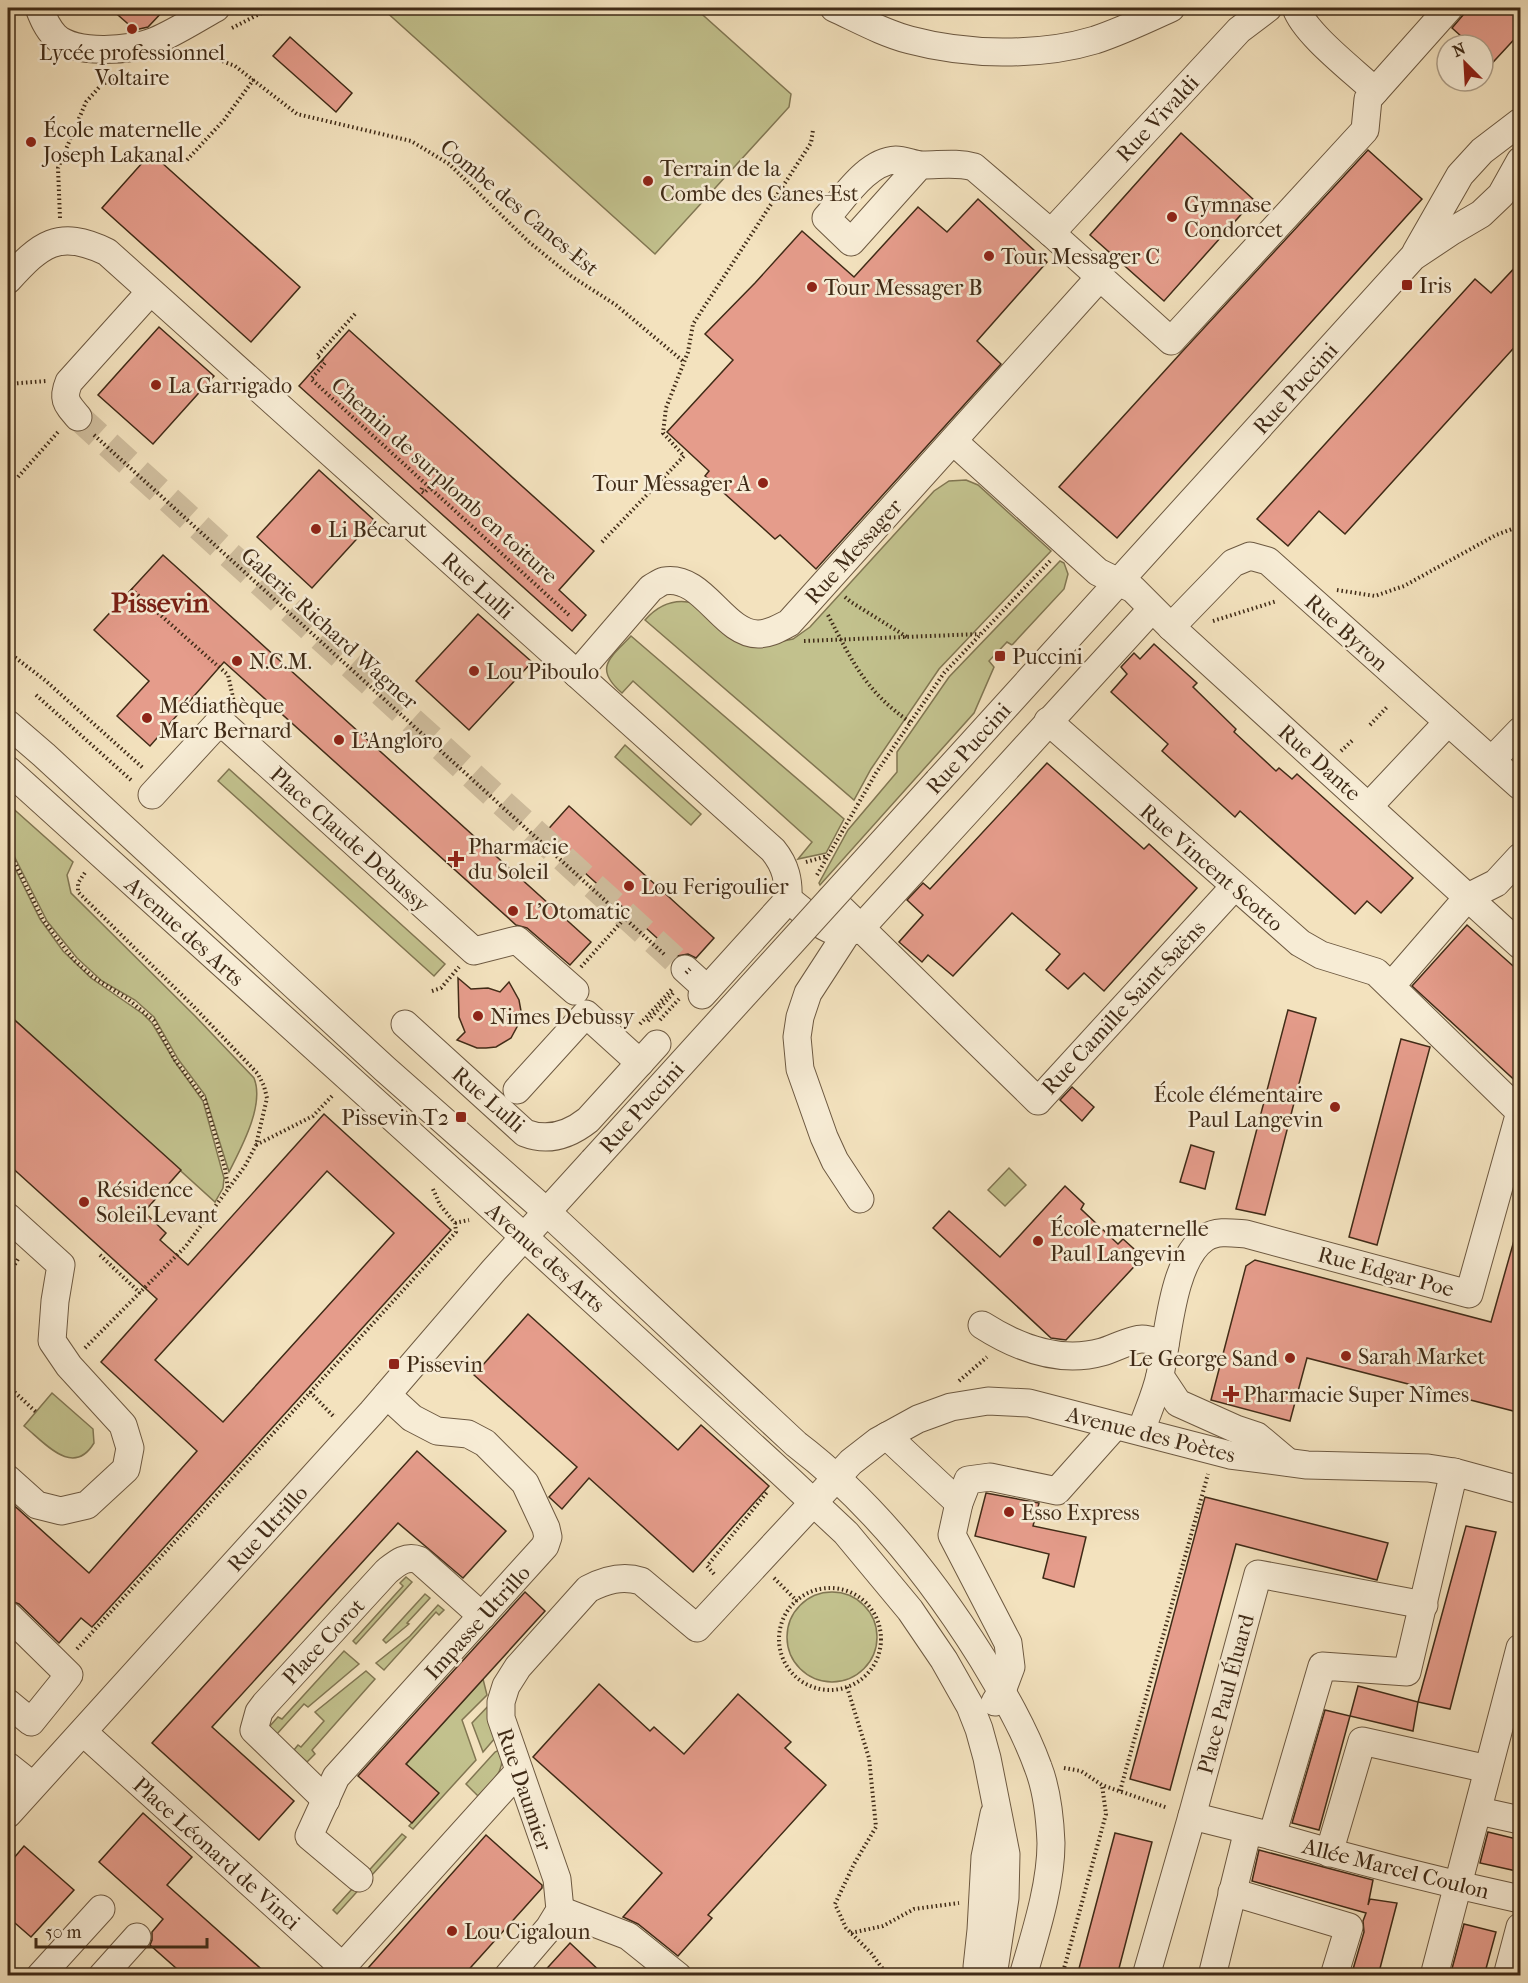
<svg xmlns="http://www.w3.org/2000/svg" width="1528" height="1983" font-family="'IM FELL French Canon',serif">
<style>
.green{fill:#c2c18d;stroke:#817652;stroke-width:1.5}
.building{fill:#e59c8b;stroke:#402b17;stroke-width:1.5;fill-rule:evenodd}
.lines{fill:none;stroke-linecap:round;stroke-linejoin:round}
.minor-tunnel{stroke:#cfbd9d;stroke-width:27;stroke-dasharray:27 14;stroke-linecap:butt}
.minor-casing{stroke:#6d5941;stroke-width:29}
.path{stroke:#402b17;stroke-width:4;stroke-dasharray:1.5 3;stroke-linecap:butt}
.minor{stroke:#f7ecd5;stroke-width:27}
.minor-bridge-casing{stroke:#6d5941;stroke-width:29;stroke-linecap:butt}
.path-bridge{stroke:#402b17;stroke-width:4;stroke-dasharray:1.5 3;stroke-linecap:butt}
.minor-bridge{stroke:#f7ecd5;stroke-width:27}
.poi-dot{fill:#8f2418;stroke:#f7ecd5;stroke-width:2}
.labels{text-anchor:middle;stroke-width:5;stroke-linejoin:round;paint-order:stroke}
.poi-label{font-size:22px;fill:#402b17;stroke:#f7ecd5;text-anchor:start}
.street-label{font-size:22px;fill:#402b17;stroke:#f7ecd5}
.district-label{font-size:28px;font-weight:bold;fill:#7a1f14;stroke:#f7ecd5}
</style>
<rect width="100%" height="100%" fill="#f3e2be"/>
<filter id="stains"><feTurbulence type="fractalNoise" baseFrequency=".00333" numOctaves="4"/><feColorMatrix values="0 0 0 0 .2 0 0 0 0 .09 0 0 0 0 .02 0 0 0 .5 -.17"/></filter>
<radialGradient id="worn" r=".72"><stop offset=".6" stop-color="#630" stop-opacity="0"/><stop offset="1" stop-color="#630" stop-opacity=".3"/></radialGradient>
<!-- green -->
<g class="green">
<path d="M384,8H695L791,94L789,107L655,254L383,9Z"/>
<path d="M966,480L978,485L1051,551L939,669L871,769L854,800L645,620C658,605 674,598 694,603L769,644L793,639L810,627L934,491L949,481Z"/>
<path d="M1060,561L1064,563L1068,574L1064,589L1012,645L1007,642L989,661L994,667L974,713L820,885L819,883L848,830L897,772V752L949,677Z"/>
<path d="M631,636L844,819L826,853L798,859L812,842L633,681L622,693C593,668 610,658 631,636Z"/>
<path d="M625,745L701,814L691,825L615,757Z"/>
<path d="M229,769L445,964L434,976L218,781Z"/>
<path d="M8,804L73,862L67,875L71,893L195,1016L254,1078C265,1105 241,1148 229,1172L205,1095L178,1059L154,1017L135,1000L102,981L77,958L47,921L8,844Z"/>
<path d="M8,854L40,919L63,951L91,978L143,1014L152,1023L175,1062L203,1101L224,1178L223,1188L215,1202L8,1014Z"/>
<path d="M1009,1168L1026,1185L1005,1206L988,1190Z"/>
<path d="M52,1393L93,1429L94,1443C73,1478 45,1443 24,1426Z"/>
<path d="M406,1577L412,1582L356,1644L353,1641L403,1586L400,1583Z"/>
<circle cx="832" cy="1637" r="45"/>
<path d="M425,1594L430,1598L407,1623L409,1624L386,1643L383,1640Z"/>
<path d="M438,1605L444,1610L439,1615L436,1612L384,1670L376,1663L410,1636Z"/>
<path d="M344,1651L359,1664L308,1707L304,1704L277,1734L269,1727L278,1717L282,1719Z"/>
<path d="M366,1671L375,1679L312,1750L315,1754L307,1762L294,1750L298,1745L301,1747L324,1721L315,1712Z"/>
<path d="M483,1679L487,1695L462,1720L476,1760L413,1829L409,1826L438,1793L406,1764Z"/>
<path d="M493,1701L496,1737L483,1752L472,1723Z"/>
<path d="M501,1749C506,1773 493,1779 478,1796L466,1784L495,1752Z"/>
<path d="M402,1834L406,1837L337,1914L333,1910Z"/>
</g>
<!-- building -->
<g class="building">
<path d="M110,8H166L148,27L135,30Z"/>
<path d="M1469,8H1521V32L1483,73V45H1471L1452,28Z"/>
<path d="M290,37L352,93L336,112L273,56Z"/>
<path d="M1181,133L1254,200L1164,301L1090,235Z"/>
<path d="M1368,150L1422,199L1117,538L1059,487L1180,354Z"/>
<path d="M151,153L300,287L251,342L102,208Z"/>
<path d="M978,199L1047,262L977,341L1001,364L816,569L780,535L775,539L705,476L709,471L667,432L733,360L705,334L755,283L802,231L854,277L918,207L947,232Z"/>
<path d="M1521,261V340L1345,534L1319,511L1288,546L1257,519L1475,279L1491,293Z"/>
<path d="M159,327L214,376L153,444L98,395Z"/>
<path d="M349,330L594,551L559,590L586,615L572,631L299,386Z"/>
<path d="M319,470L374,520L312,588L257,537Z"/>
<path d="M163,555L591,942L570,965L527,928L516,925L224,662L150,746L117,716L149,681L94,630Z"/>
<path d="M478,614L532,662L469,730L416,681Z"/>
<path d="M1154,644L1197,683L1193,687L1236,729L1234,732L1276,771L1279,768L1292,779L1297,774L1413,878L1381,913L1367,901L1355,914L1240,811L1235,817L1162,751L1168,744L1111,692L1127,674L1121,667L1134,653L1140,659Z"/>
<path d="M1047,763L1144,849L1149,844L1197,888L1104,991L1084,973L1068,989L1046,970L1060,954L1012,913L953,976L928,955L922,962L899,942L923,915L907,900L923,883L930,889Z"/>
<path d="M569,806L714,938L696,958L688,954L677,956L543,835Z"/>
<path d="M1467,925L1521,973V1086L1412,986Z"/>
<path d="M458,978L471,989L488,988L500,992L509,982L519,1000L521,1011L518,1025L511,1038L496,1047L486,1048H477L457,1040L465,1032L459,1017Z"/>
<path d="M1288,1010L1316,1018L1265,1215L1236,1209Z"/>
<path d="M8,1014L181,1170L144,1212L166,1233L160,1240L188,1265L324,1114L451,1230L92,1627L81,1618L59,1643L19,1604L8,1600V1500L89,1573L197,1451L101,1362L157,1299L8,1164ZM327,1171L394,1233L223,1422L155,1360Z"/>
<path d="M1401,1039L1430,1047L1377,1245L1349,1237Z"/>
<path d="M1072,1087L1094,1107L1082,1121L1060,1100Z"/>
<path d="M1191,1145L1214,1152L1205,1189L1180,1182Z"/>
<path d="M1065,1186L1084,1204L1081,1209L1118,1244L1123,1239L1143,1257L1066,1340L1051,1338L933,1228L949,1211L1000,1257Z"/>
<path d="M1515,1237H1521V1413L1307,1358L1290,1421L1211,1400L1246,1266L1255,1260L1491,1322Z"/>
<path d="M528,1314L678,1450L701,1425L769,1486L693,1572L589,1478L562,1509L549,1497L577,1467L474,1375Z"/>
<path d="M417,1451L506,1531L463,1578L398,1523L212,1727L294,1801L259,1840L152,1743Z"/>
<path d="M986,1493L1039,1503L1033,1526L1086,1537L1074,1587L1043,1578L1049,1554L975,1536Z"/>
<path d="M1205,1497L1388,1543L1377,1580L1236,1544L1170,1790L1130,1779Z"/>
<path d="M1466,1526L1496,1532L1450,1709L1418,1702Z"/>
<path d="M525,1592L545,1611L406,1764L439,1793L412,1823L358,1776Z"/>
<path d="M599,1684L650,1731L654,1727L684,1754L738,1694L791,1742L785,1748L826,1785L708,1915L712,1918L678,1956L638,1924L623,1917L662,1873L533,1757Z"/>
<path d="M1358,1686L1418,1702L1413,1731L1350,1716Z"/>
<path d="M1325,1710L1350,1716L1319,1830L1292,1823Z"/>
<path d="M143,1813L192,1857L167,1885L269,1976H185L150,1945L152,1940V1932L163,1919L99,1862Z"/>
<path d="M1488,1832L1521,1840V1872L1480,1863Z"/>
<path d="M1115,1833L1152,1842L1117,1976H1077Z"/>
<path d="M486,1835L542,1885V1888L463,1976H361Z"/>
<path d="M24,1846L74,1890L31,1937L8,1917V1865Z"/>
<path d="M1259,1850L1373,1880L1368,1905L1370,1899L1397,1903L1378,1976H1351L1364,1932L1363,1921L1366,1913L1252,1881Z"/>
<path d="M1464,1924L1496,1932L1484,1976H1450Z"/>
<path d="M570,1943L605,1976H540Z"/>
</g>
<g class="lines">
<!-- minor-tunnel -->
<path class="minor-tunnel" d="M78,417L685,969"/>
<!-- minor casing -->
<g class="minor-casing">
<g id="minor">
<path d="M39,8C43,18 47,28 55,36C74,55 131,51 155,41C176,32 196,19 216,8"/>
<path d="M834,8C858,19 883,33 910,40C966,55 1039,57 1095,40C1122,31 1147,19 1171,8"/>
<path d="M1296,8C1305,34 1354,71 1375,91"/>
<path d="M920,165L851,242L826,218C844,198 867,161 896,160C905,160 914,165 923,165C941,165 957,162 974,167L1051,233L1171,341L1365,130L1368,99L1449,8"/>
<path d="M1051,233L1239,30L1268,8"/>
<path d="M1416,252L1460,175L1482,151L1520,122"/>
<path d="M8,280C40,245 58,228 107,252L773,850C786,866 789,881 788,900L702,995"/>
<path d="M78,417C66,403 62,399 69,382L150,292"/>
<path d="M953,441L1098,572L1133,589L1171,627L1520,945"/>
<path d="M1171,627L1233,563L1250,556L1268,561L1520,786"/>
<path d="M577,674L651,588C655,586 660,582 664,581C703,574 723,634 758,634C770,634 779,628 789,623L1100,277"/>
<path d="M1048,721L1300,943L1321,955L1376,972L1520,1112L1469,1294L1246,1234C1233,1233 1217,1230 1205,1238C1172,1260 1168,1338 1160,1375C1156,1394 1147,1413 1141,1431"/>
<path d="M8,724L44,755L385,1069L547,1212L796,1444C871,1501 932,1578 982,1658C1003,1693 1024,1728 1038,1767C1047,1790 1050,1818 1051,1843C1051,1886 1035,1934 1023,1976"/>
<path d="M1492,760L1520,731"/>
<path d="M8,770L476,1193L783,1474L846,1533L910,1610L944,1660L970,1706L979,1729L987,1758L1006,1854L1005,1898L993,1976"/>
<path d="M938,781L1413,257L1452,231L1481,214L1501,195L1520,161"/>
<path d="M152,795L220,721L474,951L517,940L575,991"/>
<path d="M1369,806L1448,722"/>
<path d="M831,899L1038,1101L1234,887"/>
<path d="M794,904C816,921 831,939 860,929L1152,609"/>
<path d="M847,933L808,993L800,1017L797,1037L800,1069L824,1137L835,1161L860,1199"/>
<path d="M685,969L707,989"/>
<path d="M1391,986L1468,897L1496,883L1520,857"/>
<path d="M405,1024L525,1133C548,1142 569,1135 588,1120L657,1044"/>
<path d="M517,1090L586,1014L640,1063"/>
<path d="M8,1217L61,1265L55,1301L52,1341L69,1366L123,1425L130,1448L126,1469L87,1505L61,1511L37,1505L8,1479"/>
<path d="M982,1325C1018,1348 1059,1364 1102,1352C1113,1349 1131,1339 1142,1339C1149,1339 1158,1342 1165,1344"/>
<path d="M1160,1376L1178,1403L1236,1429L1257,1436L1288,1462"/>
<path d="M887,1436L959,1503"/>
<path d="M8,1615L69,1675L31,1722L8,1703"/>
<path d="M995,1702L1002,1691L1011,1667L1008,1643L952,1535L959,1503L968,1480L990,1477L1057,1491L1115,1426"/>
<path d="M83,1732L342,1966"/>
<path d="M8,1766L32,1785"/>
<path d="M326,1800L254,1730L259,1712L265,1704L387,1571C397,1563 406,1555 419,1560L482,1616"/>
<path d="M1479,1811L1520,1820"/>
<path d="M8,1814L372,1412L494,1270L593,1161"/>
<path d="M1192,1816L1248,1830"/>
<path d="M1272,1836C1354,1860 1437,1881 1520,1899"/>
<path d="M1329,1853L1362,1741L1488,1769"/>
<path d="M359,1878L309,1836L336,1777L545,1546L548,1537L546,1528L525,1483L485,1443L468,1434L437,1431L412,1418L387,1395"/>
<path d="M1232,1892L1349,1927L1334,1976"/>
<path d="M560,1910L628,1936L678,1976"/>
<path d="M977,1967L981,1930L985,1857L994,1814"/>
<path d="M40,1976L101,1909"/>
<path d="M102,1976L137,1937"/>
<path d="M334,1976L519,1771"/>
<path d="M508,1976L549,1928L560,1910L557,1879L501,1718V1702L506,1686L518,1667L588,1589C605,1580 622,1575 641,1581L697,1628L851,1462L878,1441L918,1419L951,1407L988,1401L1029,1403L1230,1455L1307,1465L1428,1468L1454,1472L1520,1490"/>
<path d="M1146,1976L1192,1816L1258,1574L1424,1605"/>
<path d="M1212,1976L1248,1830L1272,1836L1322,1666L1407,1672L1454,1472"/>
<path d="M1434,1976L1520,1648"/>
<path d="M1507,1976L1520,1927"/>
</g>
</g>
<!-- path -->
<g class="path">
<path d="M232,28L271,8"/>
<path d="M193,50L235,66L297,114L411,141L449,164L529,242L571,276L616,305L684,362"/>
<path d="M187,160L224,120L254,79"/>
<path d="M60,218L58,168L86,102L102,84L130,74"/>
<path d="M355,314L317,356L325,363L311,379L570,616"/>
<path d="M8,384L46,381"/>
<path d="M94,435L665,955"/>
<path d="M18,477L58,432"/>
<path d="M422,488L421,491L424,493L430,487"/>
<path d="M602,542L684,456L663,433L666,408L688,352L693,324L811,143L813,130"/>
<path d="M131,589L228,675L234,702"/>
<path d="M1337,590L1375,596L1404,586L1496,535L1520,526"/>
<path d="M845,597L851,602L907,637"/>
<path d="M828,615C852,661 866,692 910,722"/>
<path d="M1213,621L1277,601"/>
<path d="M804,641L980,634"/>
<path d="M8,652L46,681L144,769"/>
<path d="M36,695L132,781"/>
<path d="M1370,725L1388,706"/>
<path d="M1341,751L1354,739"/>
<path d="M8,849L43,920L74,960L93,977L128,999L154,1021L175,1060L205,1100L225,1169L228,1188"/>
<path d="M806,862L824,857L827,858"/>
<path d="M817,875L876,773L944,673L1051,560"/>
<path d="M581,967L624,919"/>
<path d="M432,991L441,988L459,967"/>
<path d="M660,1020L679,999"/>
<path d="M648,1021L675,991"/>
<path d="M640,1024L673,988"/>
<path d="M256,1145L313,1116L332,1096"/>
<path d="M455,1223L469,1220"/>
<path d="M100,1255L140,1293"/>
<path d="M8,1276L18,1259"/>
<path d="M85,1348L186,1246L245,1166L256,1145L267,1098L264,1086L258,1074L194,1007L78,892V883L86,871"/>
<path d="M959,1381L987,1357"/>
<path d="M8,1386L36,1412"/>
<path d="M310,1392L333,1416L335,1414"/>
<path d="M714,1574L707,1566L768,1491"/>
<path d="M774,1578L797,1601"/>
<circle cx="830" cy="1639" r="51"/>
<path d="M77,1649L456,1232L455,1223L440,1205L433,1189"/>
<path d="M847,1687L869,1758L876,1827L854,1864L835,1904L846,1928L871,1953L888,1976"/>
<path d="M1064,1768L1081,1771L1102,1785L1168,1808"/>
<path d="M1120,1791L1208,1474"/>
<path d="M851,1933L883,1926L914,1909L959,1903"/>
<path d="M1062,1976L1106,1814L1102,1785"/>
</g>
<!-- minor -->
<use href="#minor" class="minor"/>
<!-- minor-bridge casing -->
<g class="minor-bridge-casing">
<path id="minor-bridge" d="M593,1161L938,781"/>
</g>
<!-- path-bridge -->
<path class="path-bridge" d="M686,973L690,969"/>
<!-- minor-bridge -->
<use href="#minor-bridge" class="minor-bridge"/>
</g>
<!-- markers -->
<g class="poi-dot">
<circle cx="132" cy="29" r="6"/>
<circle cx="31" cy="142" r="6"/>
<circle cx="648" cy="181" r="6"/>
<circle cx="1172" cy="217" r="6"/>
<circle cx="989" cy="256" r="6"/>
<rect x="1401" y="279" width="12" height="12" rx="3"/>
<circle cx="812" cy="287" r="6"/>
<circle cx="156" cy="385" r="6"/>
<circle cx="763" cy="483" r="6"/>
<circle cx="316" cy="529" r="6"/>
<rect x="994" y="650" width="12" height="12" rx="3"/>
<circle cx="237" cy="661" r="6"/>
<circle cx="474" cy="671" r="6"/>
<circle cx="147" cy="718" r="6"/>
<circle cx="339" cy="740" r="6"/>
<path d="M453 850h6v6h6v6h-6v6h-6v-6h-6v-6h6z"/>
<circle cx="629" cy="886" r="6"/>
<circle cx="513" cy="911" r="6"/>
<circle cx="478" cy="1016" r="6"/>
<circle cx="1335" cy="1107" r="6"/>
<rect x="455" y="1111" width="12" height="12" rx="3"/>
<circle cx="84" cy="1202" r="6"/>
<circle cx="1038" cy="1241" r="6"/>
<circle cx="1346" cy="1356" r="6"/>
<circle cx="1290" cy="1358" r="6"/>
<rect x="388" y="1358" width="12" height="12" rx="3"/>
<path d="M1228 1385h6v6h6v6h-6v6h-6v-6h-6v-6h6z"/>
<circle cx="1009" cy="1512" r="6"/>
<circle cx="452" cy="1931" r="6"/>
</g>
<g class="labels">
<!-- poi labels -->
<g class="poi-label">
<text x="132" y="60" text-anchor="middle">Lycée professionnel<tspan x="132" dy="25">Voltaire</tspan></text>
<text x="43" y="137">École maternelle<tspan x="43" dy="25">Joseph Lakanal</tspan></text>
<text x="660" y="176">Terrain de la<tspan x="660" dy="25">Combe des Canes-Est</tspan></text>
<text x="1184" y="212">Gymnase<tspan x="1184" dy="25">Condorcet</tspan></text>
<text x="1001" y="264">Tour Messager C</text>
<text x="1419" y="293">Iris</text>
<text x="824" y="295">Tour Messager B</text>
<text x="168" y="393">La Garrigado</text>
<text x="751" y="491" text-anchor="end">Tour Messager A</text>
<text x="328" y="537">Li Bécarut</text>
<text x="1012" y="664">Puccini</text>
<text x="249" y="669">N.C.M.</text>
<text x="486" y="679">Lou Piboulo</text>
<text x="159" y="713">Médiathèque<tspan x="159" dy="25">Marc Bernard</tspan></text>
<text x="351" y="748">L'Angloro</text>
<text x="468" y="854">Pharmacie<tspan x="468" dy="25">du Soleil</tspan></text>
<text x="641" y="894">Lou Ferigoulier</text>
<text x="525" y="919">L'Otomatic</text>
<text x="490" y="1024">Nimes Debussy</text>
<text x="1323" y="1102" text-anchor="end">École élémentaire<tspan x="1323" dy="25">Paul Langevin</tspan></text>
<text x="449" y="1125" text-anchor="end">Pissevin T2</text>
<text x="96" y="1197">Résidence<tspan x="96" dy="25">Soleil Levant</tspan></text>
<text x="1050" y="1236">École maternelle<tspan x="1050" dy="25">Paul Langevin</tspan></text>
<text x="1358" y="1364">Sarah Market</text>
<text x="1278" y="1366" text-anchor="end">Le George Sand</text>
<text x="406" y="1372">Pissevin</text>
<text x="1243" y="1402">Pharmacie Super Nîmes</text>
<text x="1021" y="1520">Esso Express</text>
<text x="464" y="1939">Lou Cigaloun</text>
</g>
<!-- street labels -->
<g class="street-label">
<text transform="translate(1157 118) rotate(-47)" y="8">Rue Vivaldi</text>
<text transform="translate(520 207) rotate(40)" y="8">Combe des Canes-Est</text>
<text transform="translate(1295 388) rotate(-48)" y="8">Rue Puccini</text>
<text transform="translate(445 480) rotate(42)" y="8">Chemin de surplomb en toiture</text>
<text transform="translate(853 551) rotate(-48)" y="8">Rue Messager</text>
<text transform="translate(478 585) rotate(42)" y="8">Rue Lulli</text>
<text transform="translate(330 628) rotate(42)" y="8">Galerie Richard Wagner</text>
<text transform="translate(1347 632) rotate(42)" y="8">Rue Byron</text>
<text transform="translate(968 748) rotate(-48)" y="8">Rue Puccini</text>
<text transform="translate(1320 762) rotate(42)" y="8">Rue Dante</text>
<text transform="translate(350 839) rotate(42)" y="8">Place Claude Debussy</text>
<text transform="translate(1212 867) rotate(41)" y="8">Rue Vincent Scotto</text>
<text transform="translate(185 931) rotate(42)" y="8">Avenue des Arts</text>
<text transform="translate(1123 1007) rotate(-47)" y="8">Rue Camille Saint-Saëns</text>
<text transform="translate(489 1099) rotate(41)" y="8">Rue Lulli</text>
<text transform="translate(641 1107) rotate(-48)" y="8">Rue Puccini</text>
<text transform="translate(546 1257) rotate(42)" y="8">Avenue des Arts</text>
<text transform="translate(1386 1271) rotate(15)" y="8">Rue Edgar Poe</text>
<text transform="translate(1151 1434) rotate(14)" y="8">Avenue des Poètes</text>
<text transform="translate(267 1528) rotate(-48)" y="8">Rue Utrillo</text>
<text transform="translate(477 1622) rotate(-48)" y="8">Impasse Utrillo</text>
<text transform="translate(323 1641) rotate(-47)" y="8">Place Corot</text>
<text transform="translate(1225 1694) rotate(-75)" y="8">Place Paul Éluard</text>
<text transform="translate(525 1789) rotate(71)" y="8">Rue Daumier</text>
<text transform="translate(217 1853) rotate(42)" y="8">Place Léonard de Vinci</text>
<text transform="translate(1396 1868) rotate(14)" y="8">Allée Marcel Coulon</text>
</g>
<!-- district labels -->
<g class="district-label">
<text x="160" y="612">Pissevin</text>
</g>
</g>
<!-- margin -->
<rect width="1528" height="1983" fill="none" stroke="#f3e2be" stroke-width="30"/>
<rect x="9" y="9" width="1510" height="1965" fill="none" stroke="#402b17" stroke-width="3"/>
<rect x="15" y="15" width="1498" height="1953" fill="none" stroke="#402b17" stroke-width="1.5"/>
<!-- north arrow -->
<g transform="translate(1465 63) rotate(336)"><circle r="28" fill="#f7ecd5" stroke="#ae9f89" stroke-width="1.5"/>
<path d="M0-4.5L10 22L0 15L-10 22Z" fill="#8f2418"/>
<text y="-9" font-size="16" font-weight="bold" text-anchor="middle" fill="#402b17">N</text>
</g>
<!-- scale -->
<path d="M36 1938v9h171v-9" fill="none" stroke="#402b17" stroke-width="3"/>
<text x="45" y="1938" font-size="18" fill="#402b17" stroke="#f7ecd5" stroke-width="4.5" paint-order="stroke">50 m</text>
<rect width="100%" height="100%" filter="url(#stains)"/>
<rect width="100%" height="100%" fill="url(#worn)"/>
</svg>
